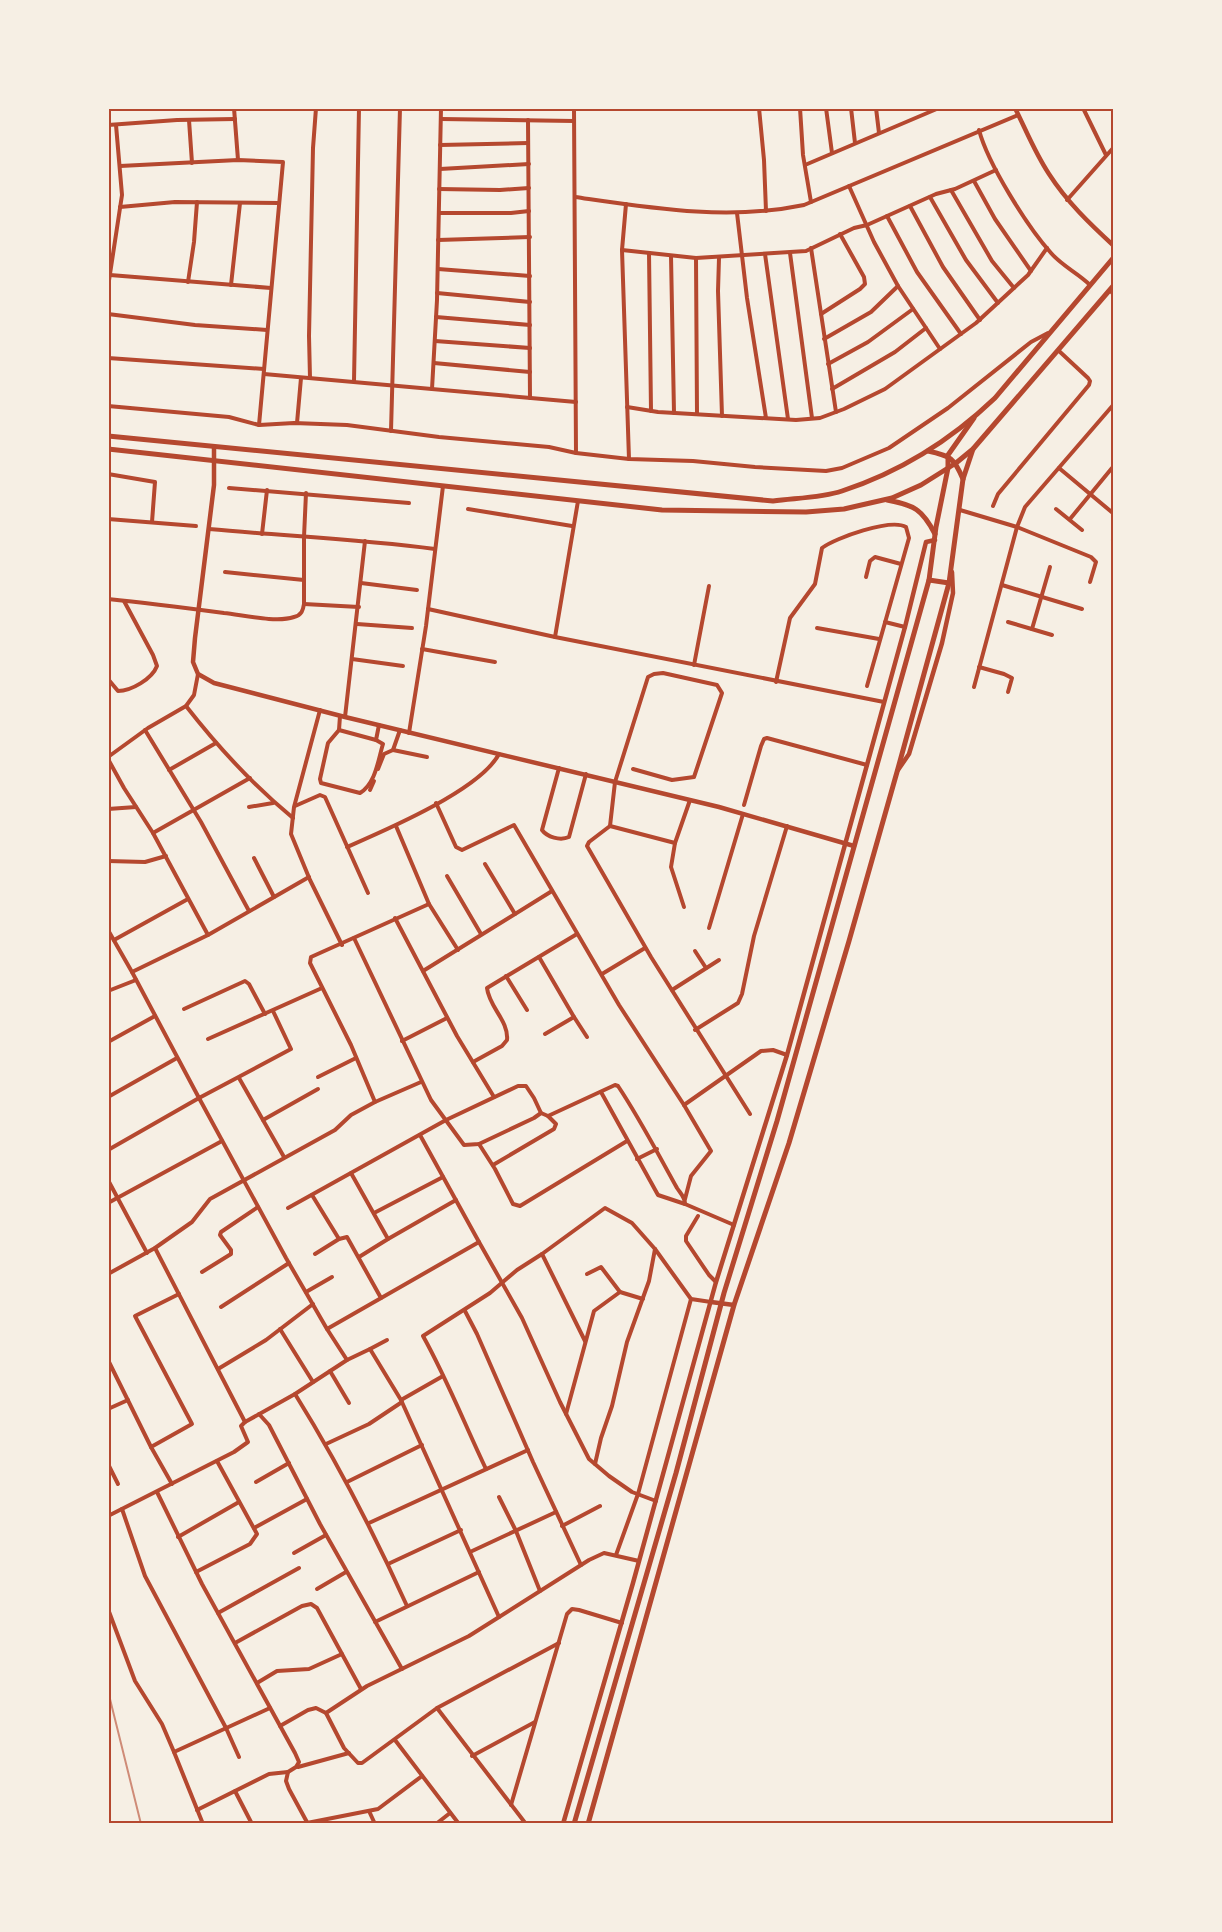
<svg xmlns="http://www.w3.org/2000/svg" width="1222" height="1932" font-family="Mulish,sans-serif">
<style>
.lines{fill:none;stroke-linecap:round;stroke-linejoin:round}
.minor{stroke:#b5482f;stroke-width:4}
.tertiary{stroke:#b5482f;stroke-width:4.5}
.secondary{stroke:#b5482f;stroke-width:5}
.rail{stroke:#cf8b77;stroke-width:2}
.neatline{fill:none;stroke:#b5482f;stroke-width:2}
</style>
<rect width="100%" height="100%" fill="#f6efe4"/>
<g class="lines">
<!-- minor -->
<g class="minor">
<path d="M234,108L238,160"/>
<path d="M574,108L576,453"/>
<path d="M759,108L764,160L766,211"/>
<path d="M800,108L803,155L811,202"/>
<path d="M826,108L832,153"/>
<path d="M851,108L855,143"/>
<path d="M876,108L879,133"/>
<path d="M1083,108L1106,155"/>
<path d="M441,119L574,121"/>
<path d="M189,120L192,163"/>
<path d="M528,120L530,398"/>
<path d="M108,125L177,120L235,119"/>
<path d="M979,130C988,164 1027,226 1051,253C1062,266 1078,273 1090,285"/>
<path d="M440,145L528,143"/>
<path d="M805,165L939,108"/>
<path d="M120,166L238,160L283,162L259,425"/>
<path d="M440,169L529,164"/>
<path d="M974,181L995,219L1031,271"/>
<path d="M849,186L874,242L898,286L940,349"/>
<path d="M439,189L500,190L529,188"/>
<path d="M951,190L992,261L1014,288"/>
<path d="M575,197C651,208 728,221 804,205L1018,115"/>
<path d="M930,197L966,260L998,303"/>
<path d="M1067,200L1114,147"/>
<path d="M626,204L622,250L629,459"/>
<path d="M910,206L943,267L980,320"/>
<path d="M120,207L175,202L279,203"/>
<path d="M439,213H511L529,211"/>
<path d="M737,213L747,298L766,418"/>
<path d="M887,216L917,272L961,334"/>
<path d="M438,240L530,237"/>
<path d="M811,248L836,412"/>
<path d="M622,250L696,258L806,251L854,228L867,225L936,194L955,189L996,170"/>
<path d="M649,253L651,411"/>
<path d="M790,253L812,418"/>
<path d="M765,254L788,419"/>
<path d="M671,256L674,413"/>
<path d="M696,258L697,414"/>
<path d="M719,258L718,291L722,416"/>
<path d="M438,269L530,276"/>
<path d="M110,275L271,288"/>
<path d="M188,282L194,242L197,202"/>
<path d="M231,285L240,203"/>
<path d="M108,287L122,195L116,125"/>
<path d="M1110,290L1114,295"/>
<path d="M437,293L530,302"/>
<path d="M108,314L195,325L267,330"/>
<path d="M821,314L860,289L865,284L864,277L840,234"/>
<path d="M436,317L530,325"/>
<path d="M824,339L871,312L898,286"/>
<path d="M435,341L530,348"/>
<path d="M108,358L264,369"/>
<path d="M434,363L530,372"/>
<path d="M828,364L868,342L913,309"/>
<path d="M264,374L576,402"/>
<path d="M310,378L309,336L313,148L316,108"/>
<path d="M354,381L359,108"/>
<path d="M432,389L437,300L441,108"/>
<path d="M832,389L895,352L926,328"/>
<path d="M108,406L229,417L259,425L294,423L347,425L439,437L549,447L576,453L629,459L693,461L755,467L826,471L842,468L889,448L948,408L1031,342L1048,333"/>
<path d="M627,407L658,412L796,420L820,418L844,409L885,389L976,323L1028,275L1047,248"/>
<path d="M297,423L301,378"/>
<path d="M391,431L400,108"/>
<path d="M1059,468L1114,514"/>
<path d="M108,474L155,482L152,522"/>
<path d="M229,488L409,503"/>
<path d="M993,506L998,494L1089,385L1090,381L1088,378L1059,351"/>
<path d="M468,509L572,526"/>
<path d="M1056,509L1082,530"/>
<path d="M960,510L1017,527L1091,557L1096,562L1090,582"/>
<path d="M108,519L196,526"/>
<path d="M1070,519L1112,468"/>
<path d="M209,529C285,536 360,539 435,549"/>
<path d="M262,534L267,490"/>
<path d="M1113,540L1114,539"/>
<path d="M225,572L304,580"/>
<path d="M866,577L870,561L875,557L901,564"/>
<path d="M361,583L417,590"/>
<path d="M1002,585L1082,609"/>
<path d="M108,599C147,603 186,608 224,613C243,615 276,623 294,617C302,615 303,610 304,604V537L306,493"/>
<path d="M304,604L359,607"/>
<path d="M428,609L555,637L884,702"/>
<path d="M885,622L905,627"/>
<path d="M1008,622L1052,635"/>
<path d="M357,624L412,628"/>
<path d="M817,628L879,639"/>
<path d="M1032,629L1050,567"/>
<path d="M555,637L578,501"/>
<path d="M422,649L495,662"/>
<path d="M352,659L403,666"/>
<path d="M694,665L709,586"/>
<path d="M979,667L1004,674L1012,678L1008,692"/>
<path d="M108,679L118,691C131,691 152,679 157,666L153,655L124,601"/>
<path d="M776,682L790,618L815,584L822,548C835,538 891,518 906,527L909,538L867,686"/>
<path d="M974,687L1017,527L1025,507L1114,404"/>
<path d="M186,706C218,747 253,785 293,818"/>
<path d="M320,710L294,807L291,834L310,880L342,945"/>
<path d="M340,716L339,730L328,743L320,779L321,783L360,793C376,783 378,760 383,744L376,740"/>
<path d="M345,717L365,541"/>
<path d="M145,730L201,822L249,911"/>
<path d="M339,730L376,740L379,725"/>
<path d="M400,730L393,750L427,757"/>
<path d="M409,733L426,626L443,486"/>
<path d="M108,757L148,728L186,706L194,695L198,674"/>
<path d="M108,759L124,788L153,833L208,935"/>
<path d="M559,768L542,830C547,837 560,841 569,837L586,774"/>
<path d="M378,769L384,754L393,750"/>
<path d="M633,769L672,780L694,777L722,693L717,685L663,673L654,674L648,677L615,782L610,826L589,842L587,846L651,957L750,1114"/>
<path d="M169,770L216,743"/>
<path d="M370,790L374,781"/>
<path d="M436,803L456,847L462,850L514,825L619,1005L684,1105L711,1151L691,1176L685,1199"/>
<path d="M744,805L761,746L764,739L767,738L867,765"/>
<path d="M295,806L320,795L325,797L368,893"/>
<path d="M249,807L273,803"/>
<path d="M108,809L136,807"/>
<path d="M396,826L429,904L458,950"/>
<path d="M610,826L675,843"/>
<path d="M153,833L250,778"/>
<path d="M347,847C386,830 480,790 499,754"/>
<path d="M254,858L274,897"/>
<path d="M108,861L145,862L166,856"/>
<path d="M485,864L515,914"/>
<path d="M447,876L481,934"/>
<path d="M684,907L671,867L675,843L690,800"/>
<path d="M395,918L457,1036L494,1097"/>
<path d="M709,928L743,814"/>
<path d="M108,930L132,972L208,935L309,877"/>
<path d="M354,938L431,1100L464,1145L479,1144L534,1118L541,1113"/>
<path d="M114,940L188,899"/>
<path d="M695,951L706,968"/>
<path d="M539,957L574,1017L545,1034"/>
<path d="M423,971L552,891"/>
<path d="M132,972L199,1098L291,1049L273,1011"/>
<path d="M602,974L645,948"/>
<path d="M506,976L527,1010"/>
<path d="M672,990L719,960"/>
<path d="M108,991L136,980"/>
<path d="M184,1009L245,981L249,984L265,1014"/>
<path d="M574,1017L587,1037"/>
<path d="M695,1030L738,1003L742,994L754,936L787,826"/>
<path d="M208,1039L322,988"/>
<path d="M402,1041L447,1018"/>
<path d="M108,1042L155,1016"/>
<path d="M473,1062L502,1046L507,1040C509,1021 489,1007 487,988L577,934"/>
<path d="M318,1077L356,1058"/>
<path d="M239,1078L284,1157"/>
<path d="M421,1082L375,1102L351,1045L310,963L311,957L429,904"/>
<path d="M601,1092L658,1195L685,1204L734,1225"/>
<path d="M108,1097L177,1058"/>
<path d="M684,1105L761,1051L773,1050L787,1055"/>
<path d="M548,1116L615,1085L618,1086C640,1119 658,1154 677,1188C681,1194 685,1197 685,1204"/>
<path d="M263,1120L318,1089"/>
<path d="M479,1144L495,1169L513,1204L520,1206L627,1141"/>
<path d="M108,1150L199,1098L286,1258L327,1329"/>
<path d="M637,1159L657,1149"/>
<path d="M351,1173L388,1239L359,1257"/>
<path d="M108,1180L147,1253"/>
<path d="M312,1195L339,1239"/>
<path d="M108,1203L222,1141"/>
<path d="M288,1208L446,1120L518,1086H526L534,1098L541,1113L548,1116L556,1124L554,1129L493,1165"/>
<path d="M374,1213L443,1177"/>
<path d="M698,1216L686,1236V1241L709,1275L716,1282"/>
<path d="M388,1239L456,1200"/>
<path d="M479,1242L522,1318L560,1402L589,1459L609,1476L632,1492L656,1501"/>
<path d="M155,1248L245,1422"/>
<path d="M315,1254L339,1239L347,1237L381,1298"/>
<path d="M542,1254L585,1341"/>
<path d="M202,1272L231,1254V1250L220,1235L221,1232L258,1207"/>
<path d="M108,1274L155,1248L192,1222L210,1199L335,1130L351,1115L375,1102"/>
<path d="M587,1274L601,1267L620,1292"/>
<path d="M306,1292L332,1277"/>
<path d="M221,1307L289,1263"/>
<path d="M465,1311L477,1334L533,1462L581,1565"/>
<path d="M280,1329L313,1382"/>
<path d="M370,1349L387,1340"/>
<path d="M108,1360L151,1447"/>
<path d="M347,1360L327,1329L479,1242L420,1135"/>
<path d="M218,1369L266,1340L313,1304"/>
<path d="M330,1371L349,1403"/>
<path d="M295,1394C338,1463 373,1531 407,1606"/>
<path d="M401,1400L443,1376"/>
<path d="M108,1409L128,1400"/>
<path d="M259,1414L269,1425L320,1524L402,1669"/>
<path d="M566,1414L594,1311L620,1292L643,1299"/>
<path d="M326,1444L369,1424L402,1402"/>
<path d="M108,1464L118,1484"/>
<path d="M595,1464L601,1438L612,1406L627,1342L649,1281L655,1249"/>
<path d="M486,1469C465,1425 447,1379 423,1336L490,1293L517,1270L542,1254L605,1208L632,1223L655,1249L691,1299L711,1302"/>
<path d="M256,1482L289,1463"/>
<path d="M347,1482L422,1445"/>
<path d="M172,1484L151,1447L192,1424L135,1316L179,1294"/>
<path d="M157,1492L202,1584L295,1753L299,1762L296,1767L288,1772L286,1781L289,1789L308,1824"/>
<path d="M499,1497L516,1531L540,1591"/>
<path d="M122,1509L145,1576L226,1728L239,1757"/>
<path d="M108,1516L234,1452L248,1442L241,1426L245,1422L295,1394L347,1360L370,1349L401,1400L499,1617"/>
<path d="M369,1523L528,1450"/>
<path d="M562,1526L600,1506"/>
<path d="M254,1528L307,1499"/>
<path d="M178,1537L239,1502"/>
<path d="M470,1552L556,1512"/>
<path d="M294,1553L326,1535"/>
<path d="M616,1555L638,1494L691,1299"/>
<path d="M388,1564L461,1530"/>
<path d="M196,1572L250,1544L257,1534L217,1461"/>
<path d="M317,1589L346,1572"/>
<path d="M108,1609L135,1681L162,1724L174,1752"/>
<path d="M218,1613L299,1568"/>
<path d="M375,1622L479,1572"/>
<path d="M235,1643L302,1606L311,1604L317,1608L361,1689"/>
<path d="M559,1643L437,1708L362,1763H358L344,1748L326,1713L367,1686L469,1636L589,1560L604,1553L639,1561"/>
<path d="M257,1683L277,1671L309,1669L342,1654"/>
<path d="M437,1708L526,1824"/>
<path d="M280,1726L308,1710L316,1708L326,1713"/>
<path d="M395,1740L459,1824"/>
<path d="M472,1756L535,1722"/>
<path d="M298,1767L349,1753"/>
<path d="M235,1791L252,1824"/>
<path d="M511,1805L567,1614L572,1609L579,1610L622,1623"/>
<path d="M197,1810L269,1774L288,1772"/>
<path d="M369,1811L375,1824"/>
<path d="M307,1823L378,1809L422,1776"/>
<path d="M203,1824L174,1752L270,1708"/>
<path d="M436,1824L450,1813"/>
</g>
<!-- tertiary -->
<g class="tertiary">
<path d="M1015,108C1026,130 1035,153 1049,174C1067,202 1090,224 1114,246"/>
<path d="M214,447V485L195,638L193,662L198,674L214,683L345,717L719,807L854,846"/>
<path d="M898,770L909,754L942,643L953,593L952,572"/>
<path d="M711,1302L734,1305"/>
<path d="M563,1824L633,1583L716,1282L787,1055L905,627L926,542L935,540"/>
</g>
<!-- secondary -->
<g class="secondary">
<path d="M108,436L773,501C795,498 821,498 842,491C900,472 951,440 995,398L1114,257"/>
<path d="M108,449L662,510L806,512L844,509L892,498L921,485L956,463L973,449L1114,285"/>
<path d="M928,451C951,456 954,458 963,479"/>
<path d="M887,500C914,505 922,509 935,534"/>
<path d="M929,580L949,583"/>
<path d="M574,1824L676,1473L724,1293L777,1121L929,580L936,527L948,468V455L974,418"/>
<path d="M588,1824L734,1305L789,1143L849,941L897,772L949,583L963,479L973,449"/>
</g>
<!-- rail -->
<path class="rail" d="M108,1691L141,1824"/>
</g>
<!-- border -->
<rect width="1222" height="1932" fill="none" stroke="#f6efe4" stroke-width="219"/>
<rect x="110" y="110" width="1002" height="1712" class="neatline"/>
</svg>
